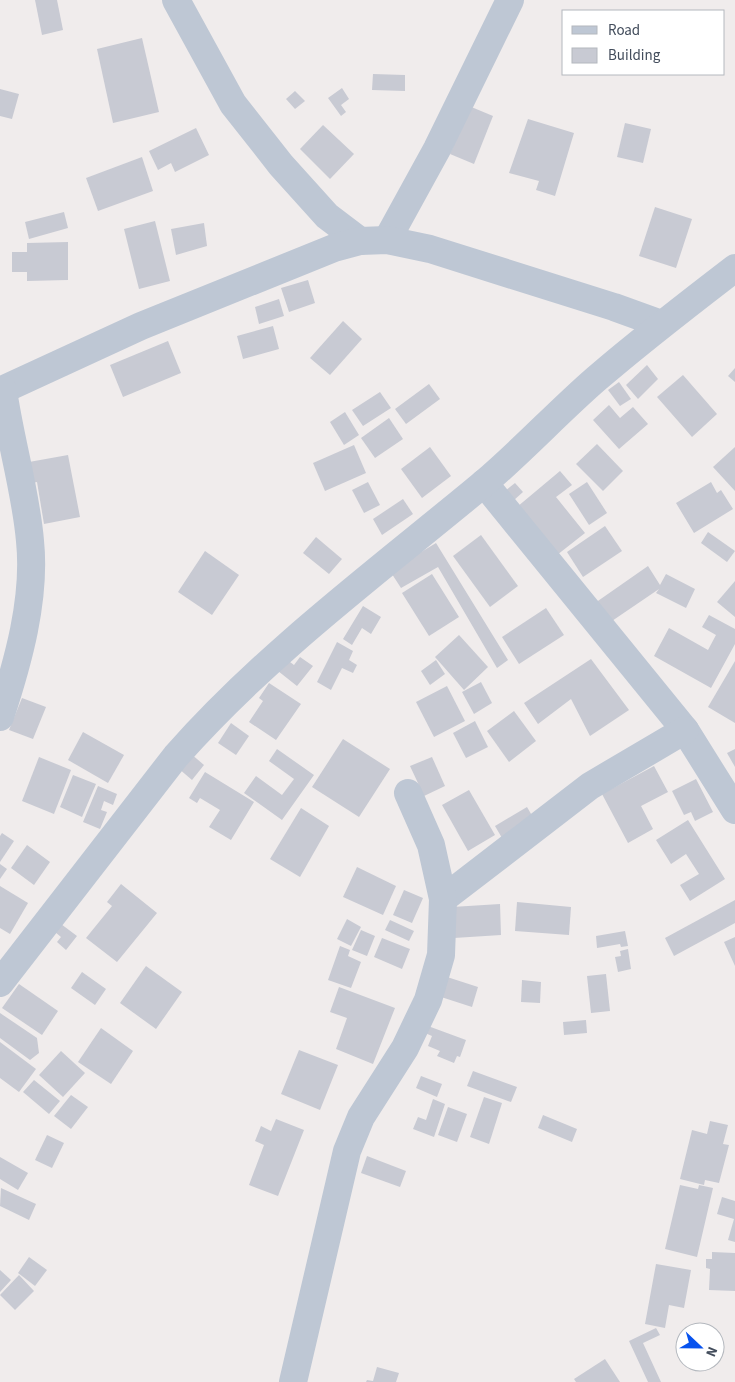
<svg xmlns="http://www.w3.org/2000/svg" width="735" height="1382" font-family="'Source Sans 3',sans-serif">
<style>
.building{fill:#c8cad3}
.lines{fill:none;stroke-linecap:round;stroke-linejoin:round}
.minor{stroke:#bec7d4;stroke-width:28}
</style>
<rect width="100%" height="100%" fill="#f0ecec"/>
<!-- building -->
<g class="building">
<path d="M35,0H57L63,30L42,35Z"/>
<path d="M142,38L159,112L113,123L97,49Z"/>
<path d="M373,74L405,75V91L372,90Z"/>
<path d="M342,88L349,99L341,105L346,112L341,116L328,98Z"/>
<path d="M0,89L19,94L12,119L0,116Z"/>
<path d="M295,91L305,101L295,109L286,99Z"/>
<path d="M469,106L493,116L474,164L450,154Z"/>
<path d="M528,119L574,133L555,196L536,190L539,181L509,173Z"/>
<path d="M625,123L651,129L643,163L617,157Z"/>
<path d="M323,125L354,154L330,179L300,149Z"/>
<path d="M196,128L209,155L175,172L171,163L158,170L149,151Z"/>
<path d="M142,157L153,191L98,211L86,178Z"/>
<path d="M655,207L692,219L676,268L639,256Z"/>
<path d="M64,212L68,228L29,239L25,222Z"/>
<path d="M155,221L170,281L139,289L124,229Z"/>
<path d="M204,223L207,246L176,255L171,229Z"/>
<path d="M68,242V280L27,281V272H12V252H27V243Z"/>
<path d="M308,280L315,303L289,312L281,288Z"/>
<path d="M279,299L284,316L259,324L255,307Z"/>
<path d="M343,321L362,339L330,375L310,358Z"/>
<path d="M273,326L279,349L243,359L237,336Z"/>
<path d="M168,341L181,373L123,397L110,365Z"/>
<path d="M647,365L658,379L638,399L626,385Z"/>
<path d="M735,368V382L728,376Z"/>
<path d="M683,375L717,414L692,437L657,397Z"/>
<path d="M619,382L631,399L620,406L608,390Z"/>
<path d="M429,384L440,399L406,424L395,409Z"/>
<path d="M380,392L391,408L363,426L352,410Z"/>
<path d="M609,405L620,418L633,407L648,424L619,449L593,420Z"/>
<path d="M345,412L359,435L344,445L330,422Z"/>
<path d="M389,418L403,439L375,458L361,438Z"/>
<path d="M597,444L623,471L603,491L576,464Z"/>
<path d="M354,445L366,473L325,491L313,463Z"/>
<path d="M430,447L451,476L422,498L401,469Z"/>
<path d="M735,447V491L713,467Z"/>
<path d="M68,455L80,517L44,524L37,482L32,483L29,462Z"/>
<path d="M560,471L572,485L556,497L585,533L557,555L517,507Z"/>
<path d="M368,482L380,505L364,513L352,490Z"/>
<path d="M587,482L607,513L589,525L569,494Z"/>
<path d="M711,482L717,493L721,490L733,509L694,533L676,503Z"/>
<path d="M515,483L523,492L513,501L505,491Z"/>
<path d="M403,499L413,514L382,535L373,519Z"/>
<path d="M605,526L622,551L583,577L567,552Z"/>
<path d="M708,532L735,551L727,562L701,543Z"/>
<path d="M481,535L518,586L490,607L453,556Z"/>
<path d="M316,537L342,559L329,574L303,553Z"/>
<path d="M436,543L508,660L497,668L438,567L401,588L390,571Z"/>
<path d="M205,551L239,575L212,615L178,592Z"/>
<path d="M648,566L660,585L666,574L695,589L686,608L656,593L659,589L609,623L595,603Z"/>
<path d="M432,574L459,617L429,636L402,593Z"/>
<path d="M735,581V617L717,602Z"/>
<path d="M363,606L381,617L371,634L362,628L352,645L343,639Z"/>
<path d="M546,608L564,635L519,664L502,637Z"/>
<path d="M709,615L735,629V644L711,688L654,656L669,628L708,650L716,635L702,627Z"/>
<path d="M459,635L488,667L464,690L435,657Z"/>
<path d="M337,642L353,651L349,660L357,665L353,673L342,668L331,690L317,682Z"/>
<path d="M300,657L313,666L297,686L278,671L286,659L294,665Z"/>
<path d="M591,659L629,710L590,736L571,699L538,724L524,703Z"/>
<path d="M436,660L445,674L430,685L421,671Z"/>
<path d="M735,661V723L708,707Z"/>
<path d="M481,682L492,703L474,714L462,692Z"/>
<path d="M269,683L301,704L276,740L249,722L263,701L259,698Z"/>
<path d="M447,686L465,721L434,737L416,702Z"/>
<path d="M22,698L46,707L33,739L9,730Z"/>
<path d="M514,711L536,741L509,762L487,731Z"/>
<path d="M475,721L488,747L466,758L453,733Z"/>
<path d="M231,723L249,736L236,755L218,743Z"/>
<path d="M83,732L124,755L108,783L68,760Z"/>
<path d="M343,739L390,769L359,817L312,787Z"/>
<path d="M277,749L314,775L282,820L244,793L256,776L282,795L294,779L269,761Z"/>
<path d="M735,749V767L727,753Z"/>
<path d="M190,753L204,765L192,780L178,768Z"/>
<path d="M39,757L71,770L54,814L22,801Z"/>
<path d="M432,757L445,786L424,796L410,766Z"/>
<path d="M654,766L668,792L641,806L653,829L628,843L602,794Z"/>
<path d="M205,772L254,802L231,840L209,827L220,810L200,798L197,803L189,798Z"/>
<path d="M73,775L96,784L82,817L60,807Z"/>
<path d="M696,779L713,812L695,821L691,812L684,815L672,791Z"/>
<path d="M98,786L117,794L113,805L104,801L101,810L107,812L100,829L83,822Z"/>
<path d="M469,790L495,835L468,851L442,805Z"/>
<path d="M527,807L534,819L502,838L495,826Z"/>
<path d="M301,808L329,826L300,877L270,859Z"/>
<path d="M688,820L725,879L690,901L680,885L699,874L686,854L671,864L656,840Z"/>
<path d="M2,833L14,841L0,862V836Z"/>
<path d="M27,845L50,862L34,885L11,868Z"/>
<path d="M0,864L7,869L0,879Z"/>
<path d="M357,867L396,886L383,915L343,897Z"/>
<path d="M121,884L157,913L117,962L86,938L112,906L107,902Z"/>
<path d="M0,886L28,903L10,934L0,928Z"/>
<path d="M404,890L423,898L412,923L393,915Z"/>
<path d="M735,900V923L674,956L665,938Z"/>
<path d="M517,902L571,907L569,935L515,931Z"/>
<path d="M500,904L501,935L454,938L452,907Z"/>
<path d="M347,919L361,927L351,946L337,939Z"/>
<path d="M390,920L414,931L409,941L385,930Z"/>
<path d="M61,924L77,936L66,950L57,942L61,937L55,932Z"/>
<path d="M361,930L375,936L367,956L352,950Z"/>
<path d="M625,931L628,946L621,947L620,944L597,948L596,936Z"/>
<path d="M735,937V966L724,942Z"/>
<path d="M382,938L410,949L402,969L374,957Z"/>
<path d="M340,946L350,950L348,956L361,962L351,988L328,980Z"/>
<path d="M628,949L631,969L618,972L615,957L621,956L620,951Z"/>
<path d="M146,966L182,992L156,1029L120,1003Z"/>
<path d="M82,972L106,989L95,1005L71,988Z"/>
<path d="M606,974L610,1011L591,1013L587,976Z"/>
<path d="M444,976L478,987L472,1007L438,996Z"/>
<path d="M522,980L541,982L540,1003L521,1002Z"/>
<path d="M19,984L58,1011L42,1035L2,1008Z"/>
<path d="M339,987L395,1008L373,1064L336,1049L347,1018L330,1012Z"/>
<path d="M0,1013L37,1038L39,1053L30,1060L0,1038Z"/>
<path d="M586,1020L587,1033L564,1035L563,1022Z"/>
<path d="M428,1026L466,1040L460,1057L457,1056L454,1063L437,1056L440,1051L428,1046L432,1036L425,1033Z"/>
<path d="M101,1028L133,1051L111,1084L78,1062Z"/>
<path d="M0,1042L36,1069L19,1092L0,1078Z"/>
<path d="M299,1050L338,1065L320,1110L281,1094Z"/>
<path d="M61,1051L85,1073L63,1097L39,1075Z"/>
<path d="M473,1071L517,1087L511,1102L467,1086Z"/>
<path d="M421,1076L442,1084L437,1097L416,1088Z"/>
<path d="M34,1080L60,1101L49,1114L23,1092Z"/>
<path d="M71,1095L88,1107L71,1129L54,1116Z"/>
<path d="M484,1097L502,1103L489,1144L470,1137Z"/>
<path d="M433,1099L445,1104L434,1137L413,1129L418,1117L426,1120Z"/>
<path d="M448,1107L467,1114L457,1142L438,1135Z"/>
<path d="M543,1115L577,1129L572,1142L538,1128Z"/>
<path d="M276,1119L304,1130L278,1196L249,1185L264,1145L255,1141L261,1126L271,1131Z"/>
<path d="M710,1121L728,1125L723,1144L729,1145L719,1183L705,1180L704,1185L680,1179L692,1130L707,1134Z"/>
<path d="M47,1135L64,1143L52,1168L35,1160Z"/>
<path d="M367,1156L406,1171L400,1187L361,1173Z"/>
<path d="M0,1157L28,1173L18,1190L0,1179Z"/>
<path d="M680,1185L698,1189L699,1185L713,1188L697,1257L665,1249Z"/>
<path d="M1,1188L36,1204L29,1220L0,1206Z"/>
<path d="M722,1197L735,1201V1242L728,1240L734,1219L717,1214Z"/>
<path d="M712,1252L735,1253V1291L709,1290L710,1269L706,1268V1259H712Z"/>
<path d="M29,1257L47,1270L35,1286L18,1273Z"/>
<path d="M656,1264L691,1270L684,1308L669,1305L665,1328L645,1324Z"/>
<path d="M0,1270L11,1280L0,1292Z"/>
<path d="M19,1275L34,1291L15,1310L0,1295Z"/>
<path d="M656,1328L660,1335L643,1343L661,1382H648L629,1341Z"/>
<path d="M605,1359L620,1382H576L574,1379Z"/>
<path d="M377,1367L399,1373L396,1382H366L367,1380L373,1381Z"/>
</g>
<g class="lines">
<!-- minor -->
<g class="minor">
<path d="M176,0L233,104L281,165L327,216L360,241"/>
<path d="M387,240L437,149L510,0"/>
<path d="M0,391L141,326L334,248L360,241L387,240L430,249L614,307L661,324"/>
<path d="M484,483L685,730L735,810"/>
<path d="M0,717C18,662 36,599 30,541C26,492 10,440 3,390"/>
<path d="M443,899L590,786L685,730"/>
<path d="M0,983L176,756C267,653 377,572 483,484C522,451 558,412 596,379C641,340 688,304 735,268"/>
<path d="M293,1382L347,1151L361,1117L405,1048L428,1000L441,955L443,899L431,845L408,793"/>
</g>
</g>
<!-- legend -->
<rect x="562" y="10" width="162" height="65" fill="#ffffff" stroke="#b4b8be"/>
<rect x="572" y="26" width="25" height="8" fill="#bec7d4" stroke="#b4b8be"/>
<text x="608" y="35" font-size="15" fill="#434d5c">Road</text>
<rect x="572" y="48" width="25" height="15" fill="#c8cad3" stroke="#b4b8be"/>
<text x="608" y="60" font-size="15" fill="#434d5c">Building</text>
<!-- north arrow -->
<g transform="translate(700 1347) rotate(112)"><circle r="24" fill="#ffffff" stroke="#b4b8be"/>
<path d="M0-4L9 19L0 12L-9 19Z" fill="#0752ee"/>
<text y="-8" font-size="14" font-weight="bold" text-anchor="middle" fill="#434d5c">N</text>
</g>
</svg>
